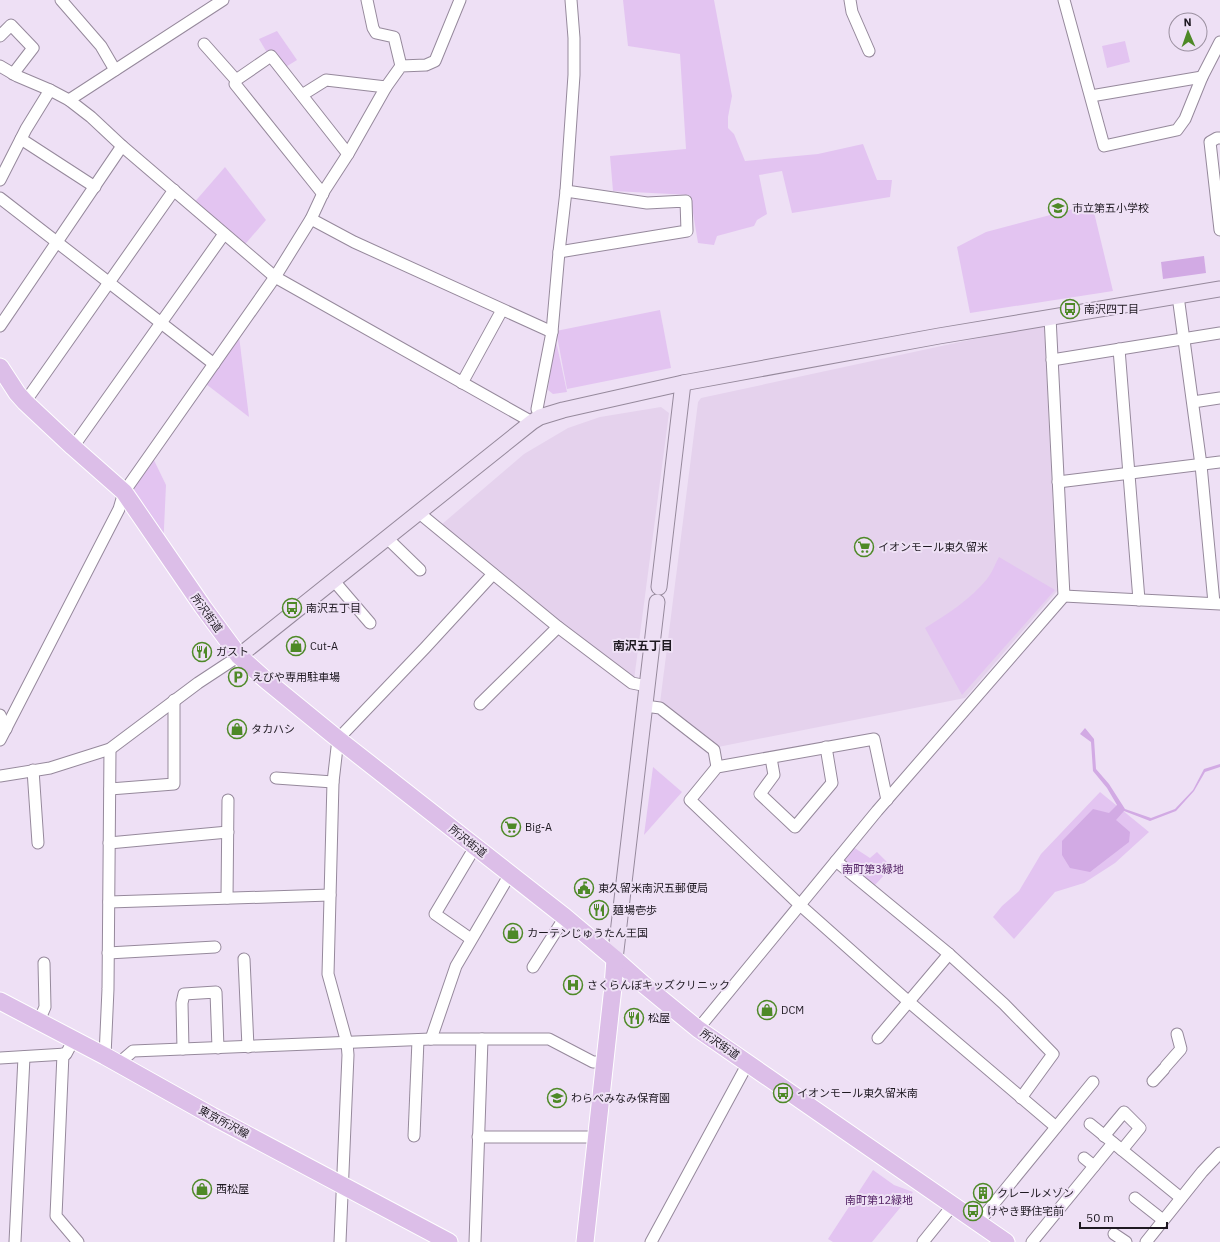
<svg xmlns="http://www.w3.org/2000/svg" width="1220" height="1242" font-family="'IBM Plex Sans','Noto Sans JP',sans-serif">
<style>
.built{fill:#e5d2ed}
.green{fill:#e3c4f1}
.water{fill:#d2aae4}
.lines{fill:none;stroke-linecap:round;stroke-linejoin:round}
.street-casing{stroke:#96899c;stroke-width:13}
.secondary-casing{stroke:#96899c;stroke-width:17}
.primary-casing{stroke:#fff;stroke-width:19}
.street{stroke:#fff;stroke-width:11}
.secondary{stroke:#eddff4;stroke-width:15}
.primary{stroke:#dcbee8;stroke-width:17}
.labels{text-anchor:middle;stroke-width:4;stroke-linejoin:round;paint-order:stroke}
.poi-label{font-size:11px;fill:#1e1921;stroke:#eee0f5;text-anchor:start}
.street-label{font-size:11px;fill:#1e1921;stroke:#eee0f5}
.park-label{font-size:11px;fill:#542366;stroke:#eee0f5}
.neighbourhood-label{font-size:12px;font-weight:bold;fill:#1e1921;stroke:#eee0f5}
</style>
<rect width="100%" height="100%" fill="#eee0f5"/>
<!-- built -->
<g class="built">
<path d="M1044,324L1057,591L965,698L718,747L660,703L698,402L701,398Z"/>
<path d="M661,407L669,413L634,680L441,525L524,454L568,428L600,417Z"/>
</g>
<!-- green -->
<g class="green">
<path d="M623,0H714L732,96L728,117V128L734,134L745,161L818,154L863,144L877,180H892L890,197L792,213L782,171L759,175L767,214L757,220L754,226L717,236L714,245L698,243L690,195L613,191L610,156L686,149L680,54L628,46Z"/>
<path d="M277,31L297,60L284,68L269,56L259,39Z"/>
<path d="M1125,41L1130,62L1107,68L1102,46Z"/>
<path d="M225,167L266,220L241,249L192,205Z"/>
<path d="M1092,204L1113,291L970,313L957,247L986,232Z"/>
<path d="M660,310L671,368L567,389L556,331Z"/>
<path d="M238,328L249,417L202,381Z"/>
<path d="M555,336L567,392L553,394L548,390Z"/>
<path d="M151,454L166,485L163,550L124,492Z"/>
<path d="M999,557L1055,590L962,695L925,628C947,614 970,600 987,579C992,573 995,564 999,557Z"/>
<path d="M653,767L682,792L644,835Z"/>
<path d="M1100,792L1149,832L1115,863L1084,883L1055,892L1014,939L993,917L1002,906L1019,891L1041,854Z"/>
<path d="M853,847L870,858L877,852L892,867L874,886L842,859Z"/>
<path d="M873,1170L894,1185L913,1192L872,1242H833L828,1239Z"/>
</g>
<!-- water -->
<g class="water">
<path d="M1204,256L1206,273L1163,279L1161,262Z"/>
<path d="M1085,728L1094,739L1096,769L1109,784L1125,809L1151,818L1175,809L1193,790L1204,769L1220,764V767L1205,772L1194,791L1176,811L1150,821L1124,811L1116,820L1130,832L1129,842L1090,872L1070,868L1062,855V841L1093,809L1109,813L1117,805L1107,788L1093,771L1091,742L1080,734Z"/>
</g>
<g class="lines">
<!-- street casing -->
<g class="street-casing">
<g id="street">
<path d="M61,0L101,46L115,70"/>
<path d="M367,0L373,28L376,33L394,37L401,66"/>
<path d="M850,0L852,12L869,51"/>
<path d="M1064,0L1104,146L1177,130L1185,119L1202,77L1220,42"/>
<path d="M0,36L11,25L33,48L13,74"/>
<path d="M204,44L236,80L235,84L323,194"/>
<path d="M0,66L17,76L50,90L69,100L91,117L122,146L275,277L532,422"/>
<path d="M236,80L271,56L348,154"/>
<path d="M302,95L326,80L386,87"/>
<path d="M1091,96L1202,77"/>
<path d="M69,100L223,0"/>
<path d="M1220,138H1217L1210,142L1220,230"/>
<path d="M21,139L95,187"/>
<path d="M0,180L26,129L50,90"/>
<path d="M0,198L214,364"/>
<path d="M311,219L354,242L552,332"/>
<path d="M559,252L687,231L686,201L647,203L566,191"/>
<path d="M1178,296L1201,465L1214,603"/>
<path d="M0,326L122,146"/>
<path d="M1119,349L1139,600"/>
<path d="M1052,360L1220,333"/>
<path d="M462,383L502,310"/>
<path d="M25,402L174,190"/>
<path d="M1193,402L1220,398"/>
<path d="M540,417L537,409L552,332L559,252L566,191L574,75V38L571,0"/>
<path d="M73,447L224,234"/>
<path d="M1058,482L1220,462"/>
<path d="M418,512L558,627L632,683L647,686"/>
<path d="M387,538L420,570"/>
<path d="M334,581L370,623"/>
<path d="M1064,596L1220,604"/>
<path d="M480,704L558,627"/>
<path d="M645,706L660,708L714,750L717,767"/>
<path d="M0,715L6,729"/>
<path d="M0,740L119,509L124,492L275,277L311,219L324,191L348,154L386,87L401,66L426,65L435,61L460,0"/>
<path d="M771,758L774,775L760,794L795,827L832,783L826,747"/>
<path d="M33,770L38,843"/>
<path d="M0,776L50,768L110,749L198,683L239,656"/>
<path d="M276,778L333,782"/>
<path d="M110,789L174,784V700"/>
<path d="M887,800L874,739L717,767L690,800L800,905L909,1002L1056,1127"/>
<path d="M109,843L228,832"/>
<path d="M836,861L949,954L1004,1004L1053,1054L1021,1098"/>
<path d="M227,898L228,800"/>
<path d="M109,902L330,895"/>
<path d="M471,939L435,914L475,847"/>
<path d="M108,953L215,947"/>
<path d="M244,959L248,1047"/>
<path d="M533,967L565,917"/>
<path d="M39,1021L45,1007L44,963"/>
<path d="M698,1029L877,811L1064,596L1050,317"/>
<path d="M878,1038L949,954"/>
<path d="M431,1039L456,966L510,874"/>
<path d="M183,1049L182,1003L184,994L216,992L218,1048"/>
<path d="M63,1054L56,1216L78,1242"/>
<path d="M105,1056L108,989L110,749"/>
<path d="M0,1058L66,1054L74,1039"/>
<path d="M119,1063L133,1051L431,1039H549L593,1062H605"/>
<path d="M1166,1066L1181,1049L1177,1034"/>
<path d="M1153,1081L1164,1069"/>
<path d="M1090,1124L1181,1198"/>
<path d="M414,1136L418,1040"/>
<path d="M1104,1136L1124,1112L1140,1128L1122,1150"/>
<path d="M478,1137H597"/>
<path d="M1084,1158L1094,1166"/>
<path d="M1135,1198L1163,1220"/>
<path d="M978,1223L1093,1082"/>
<path d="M1114,1234L1126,1242"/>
<path d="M15,1242L24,1057"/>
<path d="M340,1242L348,1055L347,1043L328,974L333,782L338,739L425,648L493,574"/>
<path d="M475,1242L482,1039"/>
<path d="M651,1242L748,1063"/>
<path d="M923,1242L953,1205"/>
<path d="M1032,1242L1113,1143"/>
<path d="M1146,1242L1202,1172L1220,1153"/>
</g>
</g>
<!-- secondary casing -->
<g class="secondary-casing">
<g id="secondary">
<path d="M659,587L683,383"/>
<path d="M239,656L532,422L540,417L563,410L683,383L939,336L1220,289"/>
<path d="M615,959L657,602"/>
</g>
</g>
<!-- primary casing -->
<g class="primary-casing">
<g id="primary">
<path d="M0,367L17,393L25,402L73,447L124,492L203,607L239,656L267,681L338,739L565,917L615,959L643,984L698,1029L1006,1242"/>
<path d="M0,1001L105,1056L212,1116L449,1242"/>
<path d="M585,1242L613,987L615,959"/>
</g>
</g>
<!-- street -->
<use href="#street" class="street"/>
<!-- secondary -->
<use href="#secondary" class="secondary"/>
<!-- primary -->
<use href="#primary" class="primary"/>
</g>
<!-- icons -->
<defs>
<g id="school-ring" transform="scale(1)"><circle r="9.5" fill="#eee0f5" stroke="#4e8927" stroke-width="1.5"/><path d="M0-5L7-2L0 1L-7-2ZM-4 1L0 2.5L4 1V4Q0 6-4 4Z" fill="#4e8927"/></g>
<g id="bus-ring" transform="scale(1)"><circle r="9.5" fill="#eee0f5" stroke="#4e8927" stroke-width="1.5"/><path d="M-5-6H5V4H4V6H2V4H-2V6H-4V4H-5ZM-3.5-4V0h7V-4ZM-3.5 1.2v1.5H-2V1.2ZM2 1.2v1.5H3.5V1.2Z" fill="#4e8927"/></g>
<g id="supermarket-ring" transform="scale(1)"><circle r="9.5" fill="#eee0f5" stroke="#4e8927" stroke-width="1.5"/><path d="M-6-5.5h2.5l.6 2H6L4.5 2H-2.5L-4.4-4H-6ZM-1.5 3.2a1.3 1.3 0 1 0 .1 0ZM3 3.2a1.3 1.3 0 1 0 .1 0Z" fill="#4e8927"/></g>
<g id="shop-ring" transform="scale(1)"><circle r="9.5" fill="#eee0f5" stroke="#4e8927" stroke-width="1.5"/><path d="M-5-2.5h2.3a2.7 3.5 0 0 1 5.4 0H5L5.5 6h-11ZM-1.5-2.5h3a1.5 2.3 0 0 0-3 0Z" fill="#4e8927"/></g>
<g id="restaurant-ring" transform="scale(1)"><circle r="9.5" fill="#eee0f5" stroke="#4e8927" stroke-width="1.5"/><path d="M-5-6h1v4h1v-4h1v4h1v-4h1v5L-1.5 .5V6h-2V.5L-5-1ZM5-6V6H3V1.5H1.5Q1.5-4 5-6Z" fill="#4e8927"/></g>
<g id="parking-ring" transform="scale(1)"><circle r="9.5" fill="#eee0f5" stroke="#4e8927" stroke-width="1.5"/><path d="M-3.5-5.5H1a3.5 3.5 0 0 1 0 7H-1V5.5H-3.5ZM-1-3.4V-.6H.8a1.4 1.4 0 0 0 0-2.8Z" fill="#4e8927"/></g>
<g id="civic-ring" transform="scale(1)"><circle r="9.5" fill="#eee0f5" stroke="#4e8927" stroke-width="1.5"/><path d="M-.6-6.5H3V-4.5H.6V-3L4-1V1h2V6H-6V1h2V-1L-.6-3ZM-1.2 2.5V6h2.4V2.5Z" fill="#4e8927"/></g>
<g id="hospital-ring" transform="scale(1)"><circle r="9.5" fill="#eee0f5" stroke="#4e8927" stroke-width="1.5"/><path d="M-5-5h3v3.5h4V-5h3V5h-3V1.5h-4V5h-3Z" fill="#4e8927"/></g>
<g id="building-ring" transform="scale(1)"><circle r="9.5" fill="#eee0f5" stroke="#4e8927" stroke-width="1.5"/><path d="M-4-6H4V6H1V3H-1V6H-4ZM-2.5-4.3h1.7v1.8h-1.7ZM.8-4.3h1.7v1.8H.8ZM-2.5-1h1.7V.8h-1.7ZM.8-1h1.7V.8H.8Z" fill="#4e8927"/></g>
</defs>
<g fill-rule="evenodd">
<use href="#school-ring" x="1058" y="208"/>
<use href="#bus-ring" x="1070" y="309"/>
<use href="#supermarket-ring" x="864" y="547"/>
<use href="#bus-ring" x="292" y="608"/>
<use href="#shop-ring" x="296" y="646"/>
<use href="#restaurant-ring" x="202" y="652"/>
<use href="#parking-ring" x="238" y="677"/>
<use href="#shop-ring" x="237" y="729"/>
<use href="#supermarket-ring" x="511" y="827"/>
<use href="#civic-ring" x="584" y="888"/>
<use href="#restaurant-ring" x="599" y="910"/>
<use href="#shop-ring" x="513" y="933"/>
<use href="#hospital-ring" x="573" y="985"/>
<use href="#shop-ring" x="767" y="1010"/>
<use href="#restaurant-ring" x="634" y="1018"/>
<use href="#bus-ring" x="783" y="1093"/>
<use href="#school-ring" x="557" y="1098"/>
<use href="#shop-ring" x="202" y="1189"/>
<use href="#building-ring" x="983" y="1193"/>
<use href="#bus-ring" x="973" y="1211"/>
</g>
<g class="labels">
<!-- poi labels -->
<g class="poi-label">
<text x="1072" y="212">市立第五小学校</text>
<text x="1084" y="313">南沢四丁目</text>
<text x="878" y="551">イオンモール東久留米</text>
<text x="306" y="612">南沢五丁目</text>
<text x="310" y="650">Cut-A</text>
<text x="216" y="656">ガスト</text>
<text x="252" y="681">えびや専用駐車場</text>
<text x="251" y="733">タカハシ</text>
<text x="525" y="831">Big-A</text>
<text x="598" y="892">東久留米南沢五郵便局</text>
<text x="613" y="914">麺場壱歩</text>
<text x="527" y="937">カーテンじゅうたん王国</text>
<text x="587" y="989">さくらんぼキッズクリニック</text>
<text x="781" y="1014">DCM</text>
<text x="648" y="1022">松屋</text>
<text x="797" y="1097">イオンモール東久留米南</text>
<text x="571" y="1102">わらべみなみ保育園</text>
<text x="216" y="1193">西松屋</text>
<text x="997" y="1197">クレールメゾン</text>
<text x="987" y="1215">けやき野住宅前</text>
</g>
<!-- street labels -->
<g class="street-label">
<text transform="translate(207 613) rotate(54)" y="4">所沢街道</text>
<text transform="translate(468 841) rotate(38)" y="4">所沢街道</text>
<text transform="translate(720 1044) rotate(34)" y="4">所沢街道</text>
<text transform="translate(224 1122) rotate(28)" y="4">東京所沢線</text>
</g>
<!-- park labels -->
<g class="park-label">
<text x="873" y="873">南町第3緑地</text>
<text x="879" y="1204">南町第12緑地</text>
</g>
<!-- neighbourhood labels -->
<g class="neighbourhood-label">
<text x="643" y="650">南沢五丁目</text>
</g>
</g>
<!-- north arrow -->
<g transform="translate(1188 32) rotate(358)"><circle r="19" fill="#eee0f5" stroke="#9b90a0"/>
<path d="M0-3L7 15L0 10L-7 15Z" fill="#4e8927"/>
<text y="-6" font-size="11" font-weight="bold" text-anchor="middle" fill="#1e1921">N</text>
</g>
<!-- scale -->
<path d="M1080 1222v6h87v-6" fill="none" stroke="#1e1921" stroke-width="2"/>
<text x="1086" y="1222" font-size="12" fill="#1e1921" stroke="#eee0f5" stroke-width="3" paint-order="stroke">50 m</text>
</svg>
